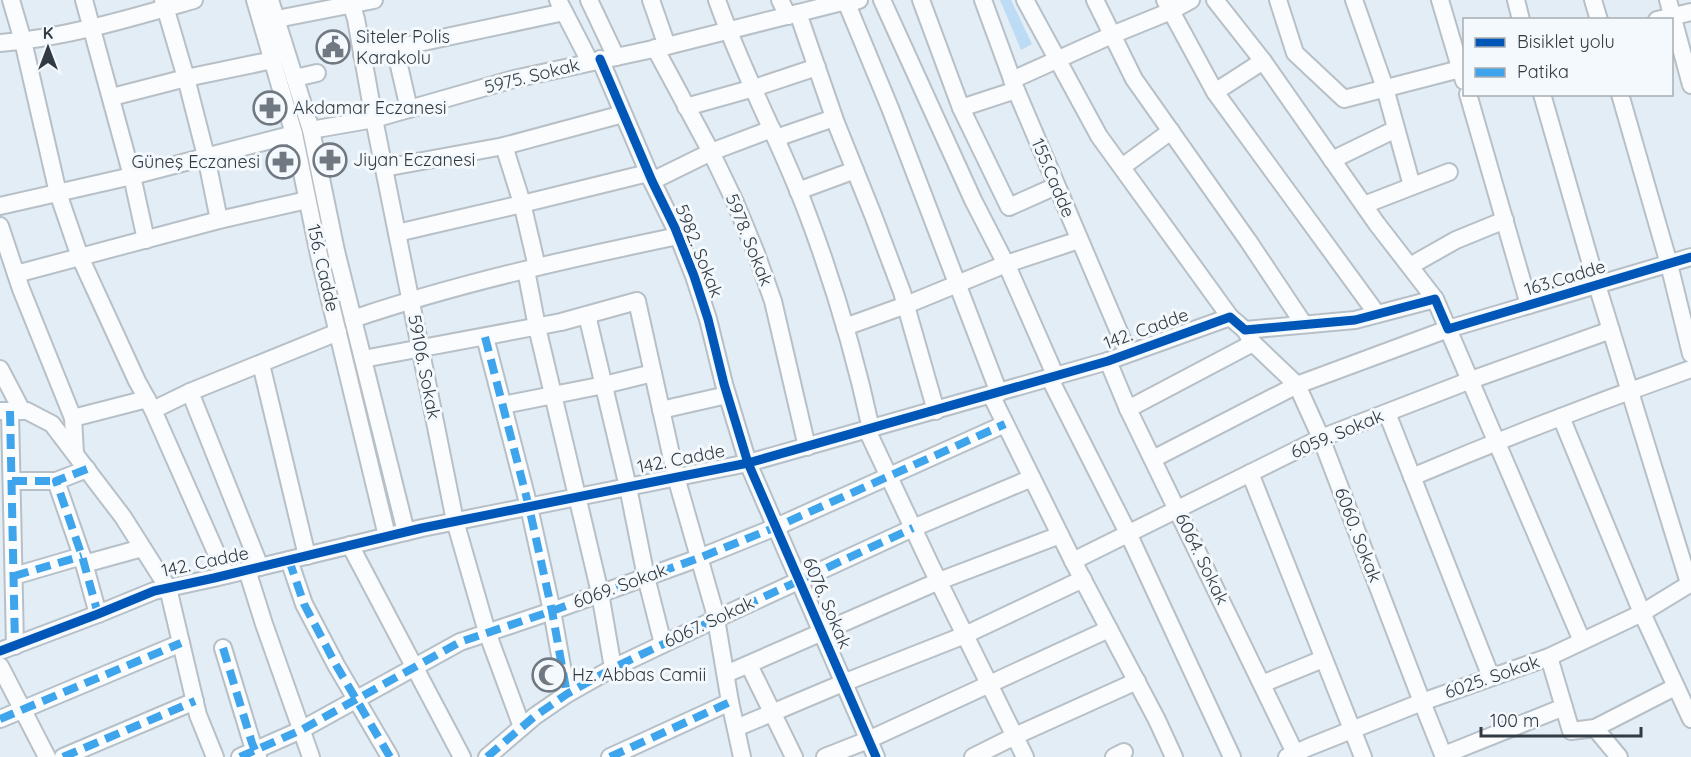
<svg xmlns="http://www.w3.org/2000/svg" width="1691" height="757" font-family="Quicksand,sans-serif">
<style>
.green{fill:#bddbf5}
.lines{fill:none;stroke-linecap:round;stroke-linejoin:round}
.minor-casing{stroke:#b7c0c7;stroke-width:20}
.minor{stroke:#fbfcfe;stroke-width:16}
.quiet{stroke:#3ea4ec;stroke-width:8;stroke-dasharray:15 8;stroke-linecap:butt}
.cycleway-casing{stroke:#f4f9fd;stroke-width:13}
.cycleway{stroke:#0057b8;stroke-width:9}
.labels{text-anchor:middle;stroke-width:6;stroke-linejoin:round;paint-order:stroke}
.poi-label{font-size:18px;fill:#323b43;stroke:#f4f9fd;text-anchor:start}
.street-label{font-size:18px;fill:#323b43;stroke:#f4f9fd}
</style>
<rect width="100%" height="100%" fill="#e3edf6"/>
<!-- green -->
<path class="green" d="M1000,0H1011L1032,44L1021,50Z"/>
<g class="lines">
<!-- minor casing -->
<g class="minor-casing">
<g id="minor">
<path d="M11,0L23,41L58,193L80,257L137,381L153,410L226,575"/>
<path d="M84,0L132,176L146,240"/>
<path d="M163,0L186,78L206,156L219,220"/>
<path d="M255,0L294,134L319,255L387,536"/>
<path d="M270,0L311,130L336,251L406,532"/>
<path d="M350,0L356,19L374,119L455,521L487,632L522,727"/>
<path d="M558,0L590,62"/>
<path d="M589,0L616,57"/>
<path d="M651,0L667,46"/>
<path d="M717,0C742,72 779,139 806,210C833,281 855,355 871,429"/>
<path d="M780,0L788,16"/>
<path d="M882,0L973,200L1009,270L1056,377"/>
<path d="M921,0L961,108L1009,207L1056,186"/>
<path d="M983,0L1016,90L1128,353"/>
<path d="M1025,0L1099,136L1230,317"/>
<path d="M1095,0L1134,79L1249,242L1303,323"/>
<path d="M1165,0L1215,92L1377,314"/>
<path d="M1215,0L1263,61L1377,224L1435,299"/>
<path d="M1278,0L1295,53L1344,99L1464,68"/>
<path d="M1354,0L1385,88L1412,186"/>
<path d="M1440,0L1464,81"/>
<path d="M1516,0L1521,20"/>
<path d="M1593,0L1599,20"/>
<path d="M1668,0L1691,85"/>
<path d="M847,4L890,108L999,393"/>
<path d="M798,13L836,123L873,215L902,292L936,411"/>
<path d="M277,19L374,0"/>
<path d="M1657,20L1691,12"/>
<path d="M0,43C65,38 131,18 194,0"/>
<path d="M395,48L409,109"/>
<path d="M655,48L711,152L735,202L756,253L773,301L807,447"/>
<path d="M362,55L564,12"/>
<path d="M600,59L652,181L675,228L694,276L708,319L724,384L748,463L876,757"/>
<path d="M295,78L317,73"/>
<path d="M1012,80L1112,35L1171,11L1191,0"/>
<path d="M1215,92L1263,61"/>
<path d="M1468,94L1529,305"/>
<path d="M1542,94L1597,285L1689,583"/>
<path d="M1620,94L1669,264L1691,354"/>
<path d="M112,97L186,78L273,60"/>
<path d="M686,107L754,88L817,67"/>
<path d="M961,108L1016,90"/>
<path d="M311,130L374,119L514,79L667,46L842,2L847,4L859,0"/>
<path d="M776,138L834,118"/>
<path d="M504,146L522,203L537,267"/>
<path d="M1332,160L1396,129"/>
<path d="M1122,167L1171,131"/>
<path d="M384,168L504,146L623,114"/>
<path d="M652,181L711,152L772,129"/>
<path d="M798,191L855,170"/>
<path d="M1364,205L1449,172"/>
<path d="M0,206L132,176L294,134"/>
<path d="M0,226L21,289L73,418L75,453"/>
<path d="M397,233L522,204L648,173"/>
<path d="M1410,266L1456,240L1505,220"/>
<path d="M526,270L537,327L600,593L613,668"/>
<path d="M16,274L219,220L307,200"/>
<path d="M587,315L628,487L646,577L663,644"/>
<path d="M353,319C459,283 568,259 678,236"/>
<path d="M845,327L906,305L1006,264L1079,240"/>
<path d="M1245,330L1253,343L1297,385L1321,438L1422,702L1444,757"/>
<path d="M485,337L529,507L552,611L567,694"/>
<path d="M363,359L561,322L637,301L676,477L715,613L730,702L742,757"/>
<path d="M1108,361L1128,409L1297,757"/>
<path d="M261,364L307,556"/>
<path d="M0,369L22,411"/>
<path d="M1050,379L1128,533L1232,757"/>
<path d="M190,392L260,567"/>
<path d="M991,395L1073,561L1157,720L1174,757"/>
<path d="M503,405L604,385L653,373"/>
<path d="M1128,409L1253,343"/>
<path d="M153,410L190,392L338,332"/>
<path d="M661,410L727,395"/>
<path d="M0,411H27L52,424L123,517L168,588L198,715L215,757"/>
<path d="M10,411L15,646"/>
<path d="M1387,413L1491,677"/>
<path d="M1561,417L1642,613L1691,719"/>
<path d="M73,418L147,399"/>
<path d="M867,430L930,564L1025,757"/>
<path d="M1153,459L1297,385L1448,329L1582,641"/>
<path d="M87,469L56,481L82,556L98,614"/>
<path d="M1250,473L1363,757"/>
<path d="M1412,477C1504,438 1597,402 1691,369"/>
<path d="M12,481H56"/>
<path d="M350,545L462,757"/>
<path d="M289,560L304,604L336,665L390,757"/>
<path d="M1073,561L1321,438L1471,380L1611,330"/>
<path d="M84,564L142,548"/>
<path d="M247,570L264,624L311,757"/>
<path d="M14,576L82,556"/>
<path d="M223,648L252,743L258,757"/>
<path d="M0,651L98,614L154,591L214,578L422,528L748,463L1108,361L1230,317L1245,330L1355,320L1435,299L1448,329L1691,257"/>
<path d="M1549,657L1571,731L1595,728L1675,687"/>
<path d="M749,665L794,757"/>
<path d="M0,666L47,757"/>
<path d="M726,674L939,581L1060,535"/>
<path d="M1262,684L1323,659"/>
<path d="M0,719L181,643"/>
<path d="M736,728L843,683L965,635L1083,579"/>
<path d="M1595,728L1619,757"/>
<path d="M1444,755L1564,707"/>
<path d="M63,757L195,701"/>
<path d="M240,757L301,730L460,642L552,611L699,558L776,527L1005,424"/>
<path d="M487,757L535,716L567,694L613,668L716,619L913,528L1032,478"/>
<path d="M610,757L730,702"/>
<path d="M825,757L868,740L1109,629"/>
<path d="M973,757L1015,736L1137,681"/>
<path d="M1114,757L1124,752"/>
<path d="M1287,757L1309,747L1422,702L1549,657L1642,613L1691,583"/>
</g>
</g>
<!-- minor -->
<use href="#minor" class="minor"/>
<!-- quiet -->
<g class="quiet">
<path d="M485,337L529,507L552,611L567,694"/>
<path d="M10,411L15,646"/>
<path d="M87,469L56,481L82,556L98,614"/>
<path d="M12,481H56"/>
<path d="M289,560L304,604L336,665L390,757"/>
<path d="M14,576L82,556"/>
<path d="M223,648L252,743L258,757"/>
<path d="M0,719L181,643"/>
<path d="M63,757L195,701"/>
<path d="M240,757L301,730L460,642L552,611L699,558L776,527L1005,424"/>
<path d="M487,757L535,716L567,694L613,668L716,619L913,528"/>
<path d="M610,757L730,702"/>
</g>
<!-- cycleway casing -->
<g class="cycleway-casing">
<g id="cycleway">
<path d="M600,59L652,181L675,228L694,276L708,319L724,384L748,463L876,757"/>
<path d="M0,651L98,614L154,591L214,578L422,528L748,463L1108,361L1230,317L1245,330L1355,320L1435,299L1448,329L1691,257"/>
</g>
</g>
<!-- cycleway -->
<use href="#cycleway" class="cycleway"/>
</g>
<!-- icons -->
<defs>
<g id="civic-ring" transform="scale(1.725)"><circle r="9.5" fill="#f4f9fd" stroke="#707982" stroke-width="1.5"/><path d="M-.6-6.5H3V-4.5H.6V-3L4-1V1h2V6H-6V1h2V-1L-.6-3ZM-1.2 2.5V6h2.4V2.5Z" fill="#707982"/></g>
<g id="pharmacy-ring" transform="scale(1.725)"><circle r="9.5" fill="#f4f9fd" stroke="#707982" stroke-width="1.5"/><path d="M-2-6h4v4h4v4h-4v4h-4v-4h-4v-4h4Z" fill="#707982"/></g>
<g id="mosque-ring" transform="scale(1.725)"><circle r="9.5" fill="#f4f9fd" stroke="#707982" stroke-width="1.5"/><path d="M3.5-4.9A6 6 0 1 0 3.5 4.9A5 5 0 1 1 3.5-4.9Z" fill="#707982"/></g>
</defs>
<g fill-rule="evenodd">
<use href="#civic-ring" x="333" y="47"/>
<use href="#pharmacy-ring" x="270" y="108"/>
<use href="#pharmacy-ring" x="330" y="160"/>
<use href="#pharmacy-ring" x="283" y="162"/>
<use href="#mosque-ring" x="549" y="675"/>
</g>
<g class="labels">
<!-- poi labels -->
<g class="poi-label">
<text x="356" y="43">Siteler Polis<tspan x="356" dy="21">Karakolu</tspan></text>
<text x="293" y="114">Akdamar Eczanesi</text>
<text x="353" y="166">Jiyan Eczanesi</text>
<text x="260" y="168" text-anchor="end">Güneş Eczanesi</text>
<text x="572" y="681">Hz. Abbas Camii</text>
</g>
<!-- street labels -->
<g class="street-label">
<text transform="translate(532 76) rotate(-14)" y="6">5975. Sokak</text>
<text transform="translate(1053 178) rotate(67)" y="6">155.Cadde</text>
<text transform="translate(749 240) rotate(68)" y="6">5978. Sokak</text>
<text transform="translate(699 251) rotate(68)" y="6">5982. Sokak</text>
<text transform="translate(323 268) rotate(77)" y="6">156. Cadde</text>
<text transform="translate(1565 278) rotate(-17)" y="6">163.Cadde</text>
<text transform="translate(1146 329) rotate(-20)" y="6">142. Cadde</text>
<text transform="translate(424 367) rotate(79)" y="6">59106. Sokak</text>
<text transform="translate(1337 434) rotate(-23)" y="6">6059. Sokak</text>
<text transform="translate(681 459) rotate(-11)" y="6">142. Cadde</text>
<text transform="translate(1358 535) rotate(69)" y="6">6060. Sokak</text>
<text transform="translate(1202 559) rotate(64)" y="6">6064. Sokak</text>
<text transform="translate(205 562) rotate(-12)" y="6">142. Cadde</text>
<text transform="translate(620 586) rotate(-20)" y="6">6069. Sokak</text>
<text transform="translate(827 603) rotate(67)" y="6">6076. Sokak</text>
<text transform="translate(709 622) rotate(-25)" y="6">6067. Sokak</text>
<text transform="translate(1492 677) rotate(-19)" y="6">6025. Sokak</text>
</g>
</g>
<!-- legend -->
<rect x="1463" y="18" width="210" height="78" fill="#f4f9fd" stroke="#a6adb3" stroke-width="1.5"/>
<rect x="1475" y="38" width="30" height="9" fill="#0057b8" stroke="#a6adb3" stroke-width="1.5"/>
<text x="1517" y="48" font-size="18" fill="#323b43">Bisiklet yolu</text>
<rect x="1475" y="68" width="30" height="9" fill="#3ea4ec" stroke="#a6adb3" stroke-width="1.5"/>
<text x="1517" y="78" font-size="18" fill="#323b43">Patika</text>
<!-- north arrow -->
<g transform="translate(48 48)" stroke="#f4f9fd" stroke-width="4.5" paint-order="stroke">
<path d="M0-4.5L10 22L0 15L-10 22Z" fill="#323b43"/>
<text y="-9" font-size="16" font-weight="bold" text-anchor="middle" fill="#323b43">K</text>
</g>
<!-- scale -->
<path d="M1481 727v9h160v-9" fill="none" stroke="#323b43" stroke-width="3"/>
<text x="1490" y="727" font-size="18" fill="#323b43" stroke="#f4f9fd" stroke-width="4.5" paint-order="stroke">100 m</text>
</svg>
